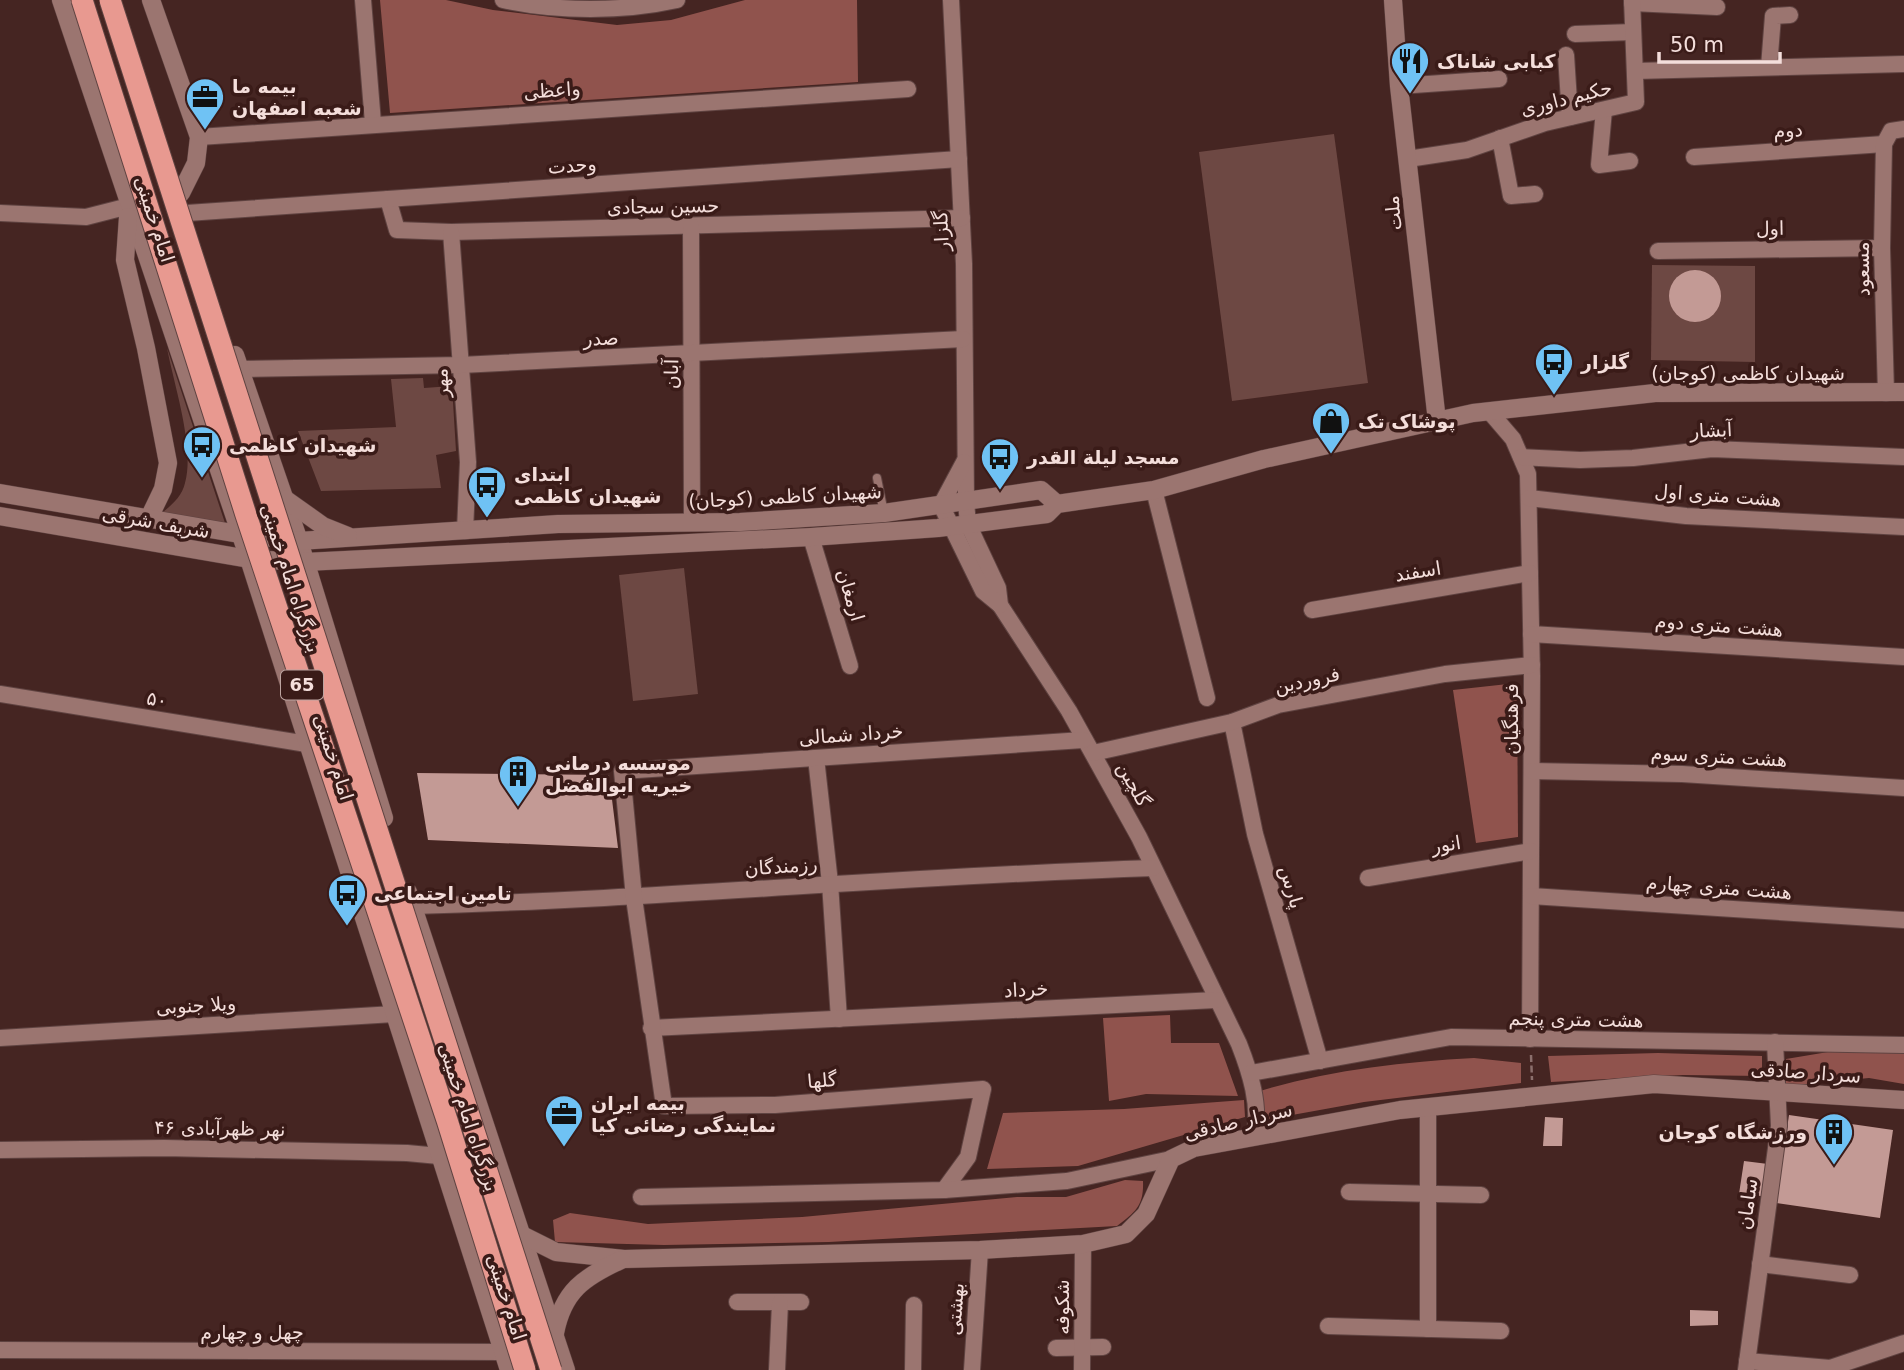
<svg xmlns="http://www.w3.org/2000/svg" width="1904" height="1370" font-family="'DejaVu Sans',Cairo,sans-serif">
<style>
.green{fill:#6d4843}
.forest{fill:#90534d}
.building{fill:#c39a95}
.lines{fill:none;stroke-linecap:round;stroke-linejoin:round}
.lane-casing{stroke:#5f4341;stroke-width:10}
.street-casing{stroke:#5f4341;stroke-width:18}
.secondary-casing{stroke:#5f4341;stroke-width:19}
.path{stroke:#8b6f6c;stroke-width:2.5;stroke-dasharray:7 3.5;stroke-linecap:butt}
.lane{stroke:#9b7570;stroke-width:8}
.street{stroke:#9b7570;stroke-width:16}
.secondary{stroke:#9b7570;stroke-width:18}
.highway-bridge-casing{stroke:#5f4341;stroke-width:23;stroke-linecap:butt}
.highway-bridge{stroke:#e89990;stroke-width:21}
.labels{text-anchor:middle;stroke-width:7;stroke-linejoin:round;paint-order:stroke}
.shield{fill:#3a1b18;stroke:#bca4a0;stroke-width:2}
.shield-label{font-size:18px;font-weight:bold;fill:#f4dedb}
.poi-label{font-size:19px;font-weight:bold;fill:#f4dedb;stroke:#3a1b18;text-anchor:start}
.street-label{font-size:19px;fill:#f4dedb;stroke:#3a1b18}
</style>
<rect width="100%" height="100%" fill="#452522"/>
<!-- green -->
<g class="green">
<path d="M1334,134L1368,383L1232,401L1199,152Z"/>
<path d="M1652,265L1755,266V362L1651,360Z"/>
<path d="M167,348L225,523L163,512C173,504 182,496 185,483C195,447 174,385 167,348Z"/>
<path d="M423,378L424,388L452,386L456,451L436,455L441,488L321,491L298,431L396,427L391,379Z"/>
<path d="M684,568L698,694L633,701L619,575Z"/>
</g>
<!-- forest -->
<g class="forest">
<path d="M380,0H446L493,10L617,25L671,20L745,0H857L858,82L390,113Z"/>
<path d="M1517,683L1518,837L1476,843L1453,690Z"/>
<path d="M1170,1015L1171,1043H1219L1238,1096L1146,1094L1109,1101L1103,1018Z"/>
<path d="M1886,1051L1904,1053V1084L1869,1078L1786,1086V1059L1828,1052Z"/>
<path d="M1658,1053L1762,1056V1076L1683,1075L1551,1082L1548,1056Z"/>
<path d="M1474,1058L1521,1063V1083L1364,1102L1265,1120L1260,1091C1330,1070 1401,1062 1474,1058Z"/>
<path d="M1244,1100L1245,1117L1078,1166L987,1169L1003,1113L1124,1109Z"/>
<path d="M1125,1180L1143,1181C1144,1205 1136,1212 1117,1226L829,1242L664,1245L555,1242L553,1220L570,1213L648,1224L802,1217L1017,1197H1066Z"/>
</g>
<!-- building -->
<g class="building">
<circle cx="1695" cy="296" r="26"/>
<path d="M417,773L609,775L618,848L428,840Z"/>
<path d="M1789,1115L1893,1130L1880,1218L1776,1203Z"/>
<path d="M1545,1117L1563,1118L1562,1146H1543Z"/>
<path d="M1744,1161L1768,1164L1761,1196L1739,1194Z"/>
<path d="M1690,1310L1718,1311V1325L1690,1326Z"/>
</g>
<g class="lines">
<!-- lane casing -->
<g class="lane-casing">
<path id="lane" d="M877,478L884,513"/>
</g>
<!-- street casing -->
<g class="street-casing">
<g id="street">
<path d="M363,0L373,123"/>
<path d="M503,0C558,12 623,12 677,0"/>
<path d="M951,0L964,264L966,502L968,524L998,588L1000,605L1069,711L1139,837L1239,1044C1250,1072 1261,1106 1254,1136"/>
<path d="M1632,3L1717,7"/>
<path d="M1575,34L1633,32"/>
<path d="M1566,55L1570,117"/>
<path d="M1769,67L1773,16L1790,15"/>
<path d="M1635,71L1904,64"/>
<path d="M1399,86L1499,79"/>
<path d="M1604,110L1599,165L1630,161"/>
<path d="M199,137L908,89"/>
<path d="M1500,138L1511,196L1535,194"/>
<path d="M1694,157L1884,144"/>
<path d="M1408,159L1467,150L1545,123L1636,102L1632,0"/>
<path d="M388,199L397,230L451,232L962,218"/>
<path d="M0,213L86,217L129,206"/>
<path d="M187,213L959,159"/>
<path d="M691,226L692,523"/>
<path d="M451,232L468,462L465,531"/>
<path d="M1658,251L1882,248"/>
<path d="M239,369L461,365L963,339"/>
<path d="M1886,393L1882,248L1884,144L1891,131L1904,129"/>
<path d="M1489,411L1513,439L1528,474L1532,676L1530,1039"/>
<path d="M1521,457L1580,460L1633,458L1712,449L1904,457"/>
<path d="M964,462L941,505L983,591L1000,605"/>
<path d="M1154,490L1207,698"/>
<path d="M1529,498L1686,516L1904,527"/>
<path d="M811,537L850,666"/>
<path d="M1312,610L1530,573"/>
<path d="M1531,634L1904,657"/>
<path d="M0,694L307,744"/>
<path d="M1232,722L1255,834L1320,1061"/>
<path d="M1093,753L1232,722L1278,705L1445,674L1532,665"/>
<path d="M816,758L830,883L839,1019"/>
<path d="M1532,771L1682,774L1904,788"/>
<path d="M1368,878L1531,851"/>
<path d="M1531,896L1904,920"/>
<path d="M413,906C660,899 906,876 1153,868"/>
<path d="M651,1028L1216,1000"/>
<path d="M0,1038L394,1014"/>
<path d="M1251,1073L1451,1037L1904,1045"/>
<path d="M0,1150L164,1148L407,1153L439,1156"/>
<path d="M944,1190L968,1157L983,1089L775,1105L664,1106L634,898L622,771L1083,740"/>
<path d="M1349,1192L1481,1195"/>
<path d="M641,1197L944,1190L1067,1181L1171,1159"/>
<path d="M1760,1264L1850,1275"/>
<path d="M737,1302H801"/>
<path d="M1328,1326L1501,1331"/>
<path d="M1428,1329V1107"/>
<path d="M1056,1348L1103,1347"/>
<path d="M0,1350L503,1352"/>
<path d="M1747,1361L1830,1368L1904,1343"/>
<path d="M777,1370L780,1303"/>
<path d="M913,1370L914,1305"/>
<path d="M972,1370L980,1250"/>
<path d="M1082,1370L1083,1244"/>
<path d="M1746,1370L1779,1126L1775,1042"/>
</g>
</g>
<!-- secondary casing -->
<g class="secondary-casing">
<g id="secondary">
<path d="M61,0L249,559L509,1370"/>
<path d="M151,0L199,137L196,163L181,193"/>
<path d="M1393,0L1399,86L1437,421"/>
<path d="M128,217L125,260L146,348L168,463L163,489L149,518"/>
<path d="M235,355L299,541L384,818"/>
<path d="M0,493L239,534L299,541L558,524L740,522L884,513L1041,490L1057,504"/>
<path d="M285,499L323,526L348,536"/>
<path d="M0,516L249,559L305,562L811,537L938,528L1047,514L1057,504L1154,490L1264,459L1473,413L1655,393L1904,392"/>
<path d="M408,892L566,1370"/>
<path d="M522,1235L556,1252L624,1259L980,1250L1083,1244L1126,1234L1146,1214L1171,1159L1194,1148L1400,1110L1654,1084L1904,1100"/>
<path d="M555,1333C563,1291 584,1277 621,1260"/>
</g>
</g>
<!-- path -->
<path class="path" d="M1531,1055L1532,1080"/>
<!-- lane -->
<use href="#lane" class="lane"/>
<!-- street -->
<use href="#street" class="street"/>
<!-- secondary -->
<use href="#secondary" class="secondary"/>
<!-- highway-bridge casing -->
<g class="highway-bridge-casing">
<g id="highway-bridge">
<path d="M82,0L246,515L447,1120L525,1370"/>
<path d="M110,0L551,1370"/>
</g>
</g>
<!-- highway-bridge -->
<use href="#highway-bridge" class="highway-bridge"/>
</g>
<!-- icons -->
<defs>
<g id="restaurant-pin" transform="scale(2.0125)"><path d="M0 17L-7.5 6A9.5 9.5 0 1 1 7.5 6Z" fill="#6fc2f4" stroke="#3a1b18"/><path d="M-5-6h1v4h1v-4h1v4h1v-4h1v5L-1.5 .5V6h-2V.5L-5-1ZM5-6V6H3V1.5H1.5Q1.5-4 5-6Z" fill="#111"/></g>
<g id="office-pin" transform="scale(2.0125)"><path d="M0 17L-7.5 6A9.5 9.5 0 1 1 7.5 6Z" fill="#6fc2f4" stroke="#3a1b18"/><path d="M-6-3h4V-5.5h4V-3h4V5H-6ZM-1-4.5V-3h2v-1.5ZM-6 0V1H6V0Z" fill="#111"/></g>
<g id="bus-pin" transform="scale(2.0125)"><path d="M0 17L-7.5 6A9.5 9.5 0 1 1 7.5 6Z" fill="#6fc2f4" stroke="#3a1b18"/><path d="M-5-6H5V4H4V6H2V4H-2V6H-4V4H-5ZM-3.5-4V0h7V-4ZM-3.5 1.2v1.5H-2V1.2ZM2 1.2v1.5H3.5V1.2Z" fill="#111"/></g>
<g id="shop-pin" transform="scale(2.0125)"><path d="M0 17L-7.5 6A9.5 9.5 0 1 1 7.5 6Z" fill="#6fc2f4" stroke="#3a1b18"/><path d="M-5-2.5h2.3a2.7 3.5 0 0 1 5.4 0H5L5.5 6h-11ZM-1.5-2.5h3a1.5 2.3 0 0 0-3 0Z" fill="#111"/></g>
<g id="building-pin" transform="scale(2.0125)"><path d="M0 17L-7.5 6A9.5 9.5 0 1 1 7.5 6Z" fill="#6fc2f4" stroke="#3a1b18"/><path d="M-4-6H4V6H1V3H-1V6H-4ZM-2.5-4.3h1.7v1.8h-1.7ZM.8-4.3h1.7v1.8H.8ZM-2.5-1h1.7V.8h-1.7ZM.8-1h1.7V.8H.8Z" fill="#111"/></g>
</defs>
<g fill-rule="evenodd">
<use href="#restaurant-pin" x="1410" y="61"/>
<use href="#office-pin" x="205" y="97"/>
<use href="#bus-pin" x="1554" y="362"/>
<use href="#shop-pin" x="1331" y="421"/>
<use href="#bus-pin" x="202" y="445"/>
<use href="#bus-pin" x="1000" y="457"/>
<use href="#bus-pin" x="487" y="485"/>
<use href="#building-pin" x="518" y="774"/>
<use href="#bus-pin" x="347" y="893"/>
<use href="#office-pin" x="564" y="1114"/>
<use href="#building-pin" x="1834" y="1132"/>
</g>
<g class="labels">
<!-- shield labels -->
<rect class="shield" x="281" y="670.5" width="42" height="29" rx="5"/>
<g class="shield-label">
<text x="302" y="691">65</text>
</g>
<!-- poi labels -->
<g class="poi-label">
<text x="1437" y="68">کبابی شاناک</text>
<text x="232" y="93">بیمه ما<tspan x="232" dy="22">شعبه اصفهان</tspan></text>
<text x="1581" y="369">گلزار</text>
<text x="1358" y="428">پوشاک تک</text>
<text x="229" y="452">شهیدان کاظمی</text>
<text x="1027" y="464">مسجد لیلة القدر</text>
<text x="514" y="481">ابتدای<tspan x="514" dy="22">شهیدان کاظمی</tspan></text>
<text x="545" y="770">موسسه درمانی<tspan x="545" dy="22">خیریه ابوالفضل</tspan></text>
<text x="374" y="900">تامین اجتماعی</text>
<text x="591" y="1110">بیمه ایران<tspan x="591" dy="22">نمایندگی رضائی کيا</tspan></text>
<text x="1807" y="1139" text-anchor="end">ورزشگاه کوجان</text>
</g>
<!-- street labels -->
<g class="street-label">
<text transform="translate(552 90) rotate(-4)" y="7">واعظی</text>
<text transform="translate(1566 98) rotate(-14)" y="7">حکیم داوری</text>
<text transform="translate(1788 130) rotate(-4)" y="7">دوم</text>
<text transform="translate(572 165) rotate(-4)" y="7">وحدت</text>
<text transform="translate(663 206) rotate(-1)" y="7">حسین سجادی</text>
<text transform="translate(1393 213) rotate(-96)" y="7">ملت</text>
<text transform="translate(155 219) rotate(72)" y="7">امام خمینی</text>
<text transform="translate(1770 228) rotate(-1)" y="7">اول</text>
<text transform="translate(941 231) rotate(-93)" y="7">گلزار</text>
<text transform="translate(1862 269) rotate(-91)" y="7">مسعود</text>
<text transform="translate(601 338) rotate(-2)" y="7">صدر</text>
<text x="1748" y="380">شهیدان کاظمی (کوجان)</text>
<text transform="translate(671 374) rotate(-89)" y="7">آبان</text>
<text transform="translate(441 383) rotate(-94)" y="7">مهر</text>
<text transform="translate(1711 430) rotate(-3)" y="7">آبشار</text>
<text transform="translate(1718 495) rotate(4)" y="7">هشت متری اول</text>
<text transform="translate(785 496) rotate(-3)" y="7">شهیدان کاظمی (کوجان)</text>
<text transform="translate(156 522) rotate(10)" y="7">شریف شرقی</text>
<text transform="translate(1418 571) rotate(-9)" y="7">اسفند</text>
<text transform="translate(291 578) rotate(72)" y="7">بزرگراه امام خمینی</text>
<text transform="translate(851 595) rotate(73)" y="7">ارمغان</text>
<text transform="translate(1719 625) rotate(4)" y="7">هشت متری دوم</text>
<text transform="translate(1307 680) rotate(-12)" y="7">فروردین</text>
<text transform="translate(157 699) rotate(9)" y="7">۵۰</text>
<text transform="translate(1511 719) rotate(-90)" y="7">فرهنگیان</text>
<text transform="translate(851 734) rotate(-4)" y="7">خرداد شمالی</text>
<text transform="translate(1719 756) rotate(3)" y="7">هشت متری سوم</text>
<text transform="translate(334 757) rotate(72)" y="7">امام خمینی</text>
<text transform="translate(1134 784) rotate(61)" y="7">گلچین</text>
<text transform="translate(1446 844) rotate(-9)" y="7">انور</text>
<text transform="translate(781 866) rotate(-4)" y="7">رزمندگان</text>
<text transform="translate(1292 887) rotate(74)" y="7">پارس</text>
<text transform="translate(1719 887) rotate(4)" y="7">هشت متری چهارم</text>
<text transform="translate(1026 989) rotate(-3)" y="7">خرداد</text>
<text transform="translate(196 1005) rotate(-3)" y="7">ویلا جنوبی</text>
<text transform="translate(1576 1019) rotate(1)" y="7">هشت متری پنجم</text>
<text transform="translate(1806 1072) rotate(4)" y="7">سردار صادقی</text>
<text transform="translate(822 1080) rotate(-5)" y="7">گلها</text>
<text transform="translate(469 1117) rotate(72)" y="7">بزرگراه امام خمینی</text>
<text transform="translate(1238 1121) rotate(-13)" y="7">سردار صادقی</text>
<text transform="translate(220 1128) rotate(1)" y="7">نهر ظهرآبادی ۴۶</text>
<text transform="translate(1747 1204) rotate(-82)" y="7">سامان</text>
<text transform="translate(507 1297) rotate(72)" y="7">امام خمینی</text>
<text transform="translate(1062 1307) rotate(-90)" y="7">شکوفه</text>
<text transform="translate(955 1309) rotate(-86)" y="7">بهشتی</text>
<text x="252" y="1339">چهل و چهارم</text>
</g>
</g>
<!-- scale -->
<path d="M1659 52v10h121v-10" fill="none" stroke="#f4dedb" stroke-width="3.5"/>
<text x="1670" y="52" font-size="21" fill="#f4dedb" stroke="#3a1b18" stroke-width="5" paint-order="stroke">50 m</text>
</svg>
